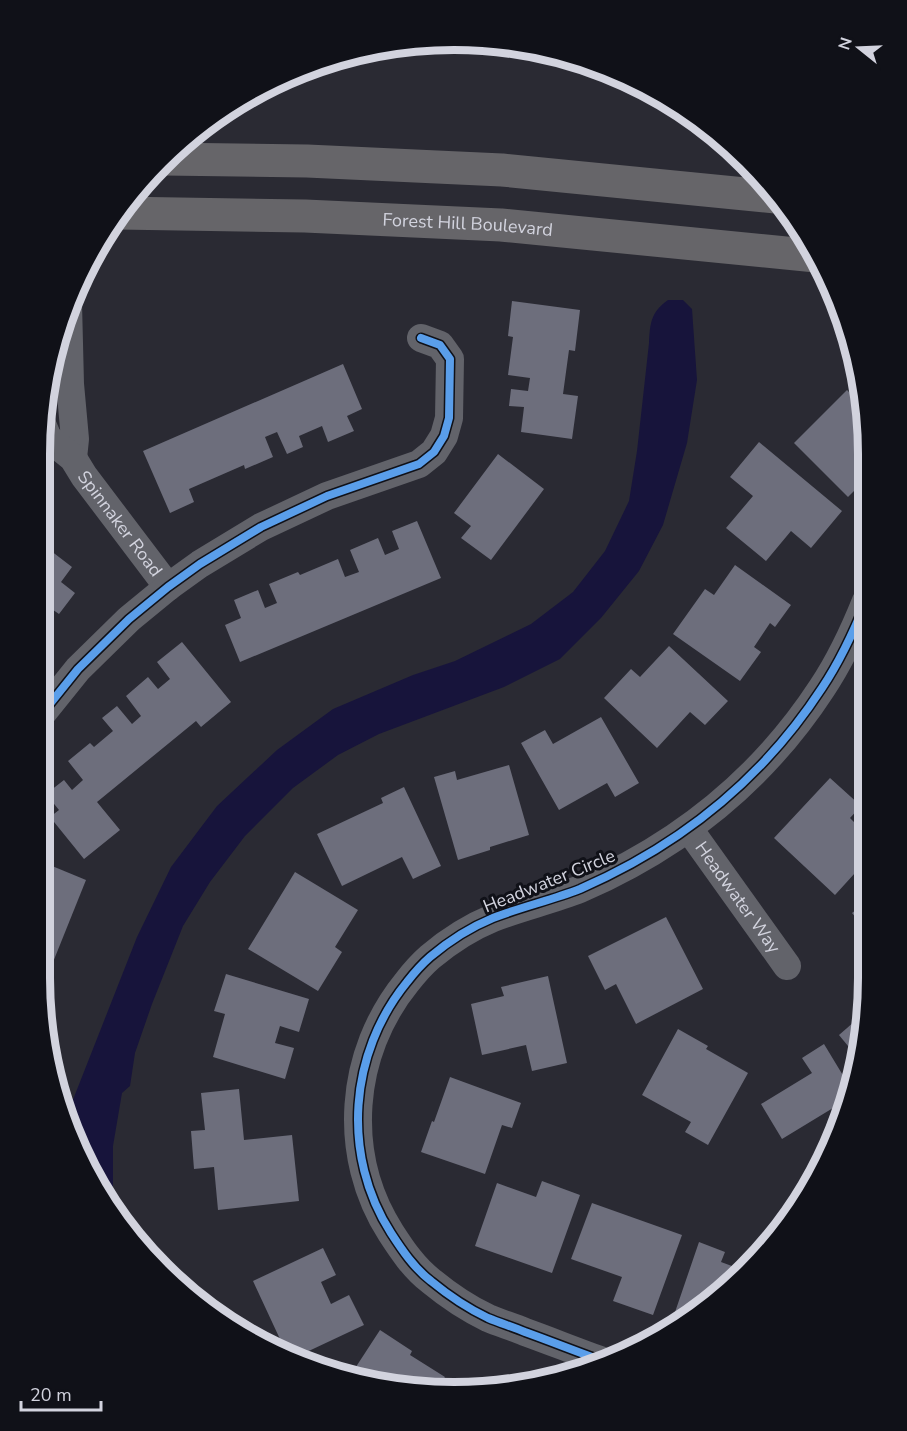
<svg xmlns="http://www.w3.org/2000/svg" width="907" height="1431" font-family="'Nunito Sans',sans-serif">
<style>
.water{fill:#17143b}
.building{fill:#6d6e7c}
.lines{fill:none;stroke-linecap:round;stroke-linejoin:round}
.street{stroke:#62636a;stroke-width:28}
.secondary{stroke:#666569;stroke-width:33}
.cycleway-casing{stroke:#101118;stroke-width:11}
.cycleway{stroke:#5a9eea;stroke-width:8}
.labels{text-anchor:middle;stroke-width:6;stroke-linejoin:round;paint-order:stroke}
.street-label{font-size:18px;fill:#d2d3de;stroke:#101118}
.rim{fill:none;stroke:#d2d3de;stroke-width:8}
</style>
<rect width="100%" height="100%" fill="#2a2a33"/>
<!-- water -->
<path class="water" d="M668,300H683L692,309L697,380L687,443L663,525L639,571L601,618L560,659L504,687L379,734L338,755L293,788L245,836L210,882L183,926L152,1004L135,1053L130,1086L122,1093L113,1146V1202L115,1215L109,1208L65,1120L137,937L171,867L217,806L277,750L333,709L413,675L455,661L531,624L573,592L605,551L629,501L637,451L649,343C650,323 651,312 668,300Z"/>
<!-- building -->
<g class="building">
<path d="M512,301L580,310L575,351L569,350L563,394L578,396L572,439L521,432L524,407L509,406L511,389L528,391L530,378L508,375L513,337L508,336Z"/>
<path d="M343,364L362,409L347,416L354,431L328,442L322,426L299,436L303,447L287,454L277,432L265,437L273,457L245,469L244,465L189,489L194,502L170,513L143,451Z"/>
<path d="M847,390L864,407L867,426V478L848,497L794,443Z"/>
<path d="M759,442L842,511L811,548L791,531L766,561L726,528L753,496L730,477Z"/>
<path d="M498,454L544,489L491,560L461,538L471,526L454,513Z"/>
<path d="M417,521L441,578L240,662L225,625L241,618L234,600L258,590L265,608L277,603L269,584L298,572L300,575L338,559L345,577L359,572L350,550L378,538L385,555L399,549L392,531Z"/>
<path d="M42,544L72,567L61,582L75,593L59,614L43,603L41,606Z"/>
<path d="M735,565L791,605L775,627L770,623L754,647L761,652L740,681L673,634L705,589L714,595Z"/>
<path d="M182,642L231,702L201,727L196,721L97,802L120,830L84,859L50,817L59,810L46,794L64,780L72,790L83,780L68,761L90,743L94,747L113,731L102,718L117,706L132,724L141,716L126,696L148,677L158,689L170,679L157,662Z"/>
<path d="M669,646L728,701L705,725L690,712L657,748L604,698L631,669L640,677Z"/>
<path d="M601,717L639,783L615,797L607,783L559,810L521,743L545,730L553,744Z"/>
<path d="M509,765L529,835L490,847V850L458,860L434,777L455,771L457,780Z"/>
<path d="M830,778L861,806L850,818L865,833V862L835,895L774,838Z"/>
<path d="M404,787L441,866L413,879L402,857L342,886L317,834L383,803L381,798Z"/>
<path d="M40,861L86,880L41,992L39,978Z"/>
<path d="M295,872L358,910L335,947L342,952L318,991L248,949Z"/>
<path d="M865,903V929L852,913Z"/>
<path d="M666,917L703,989L636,1024L616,984L605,990L588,956Z"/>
<path d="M226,974L309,999L299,1032L280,1026L275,1043L294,1048L285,1079L213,1057L225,1014L214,1011Z"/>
<path d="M548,976L567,1063L532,1071L526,1045L482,1055L471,1004L504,996L501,987Z"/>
<path d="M862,1015L865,1018L864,1031L857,1057L839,1035Z"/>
<path d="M678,1029L708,1046L706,1049L748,1073L708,1145L685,1132L691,1122L642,1095Z"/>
<path d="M824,1044L850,1087L841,1121L833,1108L782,1139L761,1104L812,1073L802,1058Z"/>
<path d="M450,1077L521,1103L512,1128L502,1125L485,1174L421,1152L432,1121L434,1122Z"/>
<path d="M239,1089L244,1140L292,1135L299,1201L218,1210L214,1167L194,1169L191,1131L205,1130L201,1093Z"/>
<path d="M542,1181L580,1195L552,1273L475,1246L497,1183L536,1197Z"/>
<path d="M592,1203L682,1235L653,1315L613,1301L622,1277L571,1259Z"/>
<path d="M699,1242L725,1252L721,1262L740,1269L684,1322L673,1318Z"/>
<path d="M323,1248L336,1275L321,1282L331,1304L349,1295L364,1325L296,1357L286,1352L253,1281Z"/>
<path d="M380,1330L412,1351L410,1355L445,1377L436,1390L427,1391L350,1376Z"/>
</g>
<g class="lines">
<!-- street -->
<g class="street">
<path d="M68,303L70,384L75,439L73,458"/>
<path id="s1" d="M42,424L48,438L73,458L84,476L168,587"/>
<path d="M41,715L78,669L129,619L168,587L200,564L261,527L327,496L419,464L434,452L444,436L449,418L450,359L440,345L421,338"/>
<path id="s2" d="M689,829L787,966"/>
<path d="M600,1360C575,1351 550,1341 525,1332C513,1327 500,1323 488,1318C467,1308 448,1295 431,1281C414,1268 402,1250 391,1233C341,1155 349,1053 407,982C414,973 422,964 430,957C449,941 471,927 493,918C521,907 552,900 580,889C681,845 762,780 822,688C840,661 854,631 866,601"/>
</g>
<!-- secondary -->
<g class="secondary">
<path d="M164,159L307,161L502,170L776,197"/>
<path id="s3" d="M118,213L305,216L501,225L816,256"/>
</g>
<!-- cycleway casing -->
<g class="cycleway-casing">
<g id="cycleway">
<path d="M41,715L78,669L129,619L168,587L200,564L261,527L327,496L419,464L434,452L444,436L449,418L450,359L440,345L421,338"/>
<path d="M600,1360C575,1351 550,1341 525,1332C513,1327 500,1323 488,1318C467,1308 448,1295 431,1281C414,1268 402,1250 391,1233C341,1155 349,1053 407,982C414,973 422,964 430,957C449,941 471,927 493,918C521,907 552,900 580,889C681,845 762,780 822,688C840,661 854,631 866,601"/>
</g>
</g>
<!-- cycleway -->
<use href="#cycleway" class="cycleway"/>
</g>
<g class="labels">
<!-- street labels -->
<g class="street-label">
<text dy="6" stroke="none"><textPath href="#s3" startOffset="350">Forest Hill Boulevard</textPath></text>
<text dy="6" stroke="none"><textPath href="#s1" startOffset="128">Spinnaker Road</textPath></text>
<text transform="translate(549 881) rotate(-22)" y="6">Headwater Circle</text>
<text dy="6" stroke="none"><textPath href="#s2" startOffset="84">Headwater Way</textPath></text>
</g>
</g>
<!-- crop -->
<path d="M0 0H907V1431H0ZM454 50H454A404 404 0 0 1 858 454V978A404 404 0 0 1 454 1382H454A404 404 0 0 1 50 978V454A404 404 0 0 1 454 50Z" fill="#101118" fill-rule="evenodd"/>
<path class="rim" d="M454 50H454A404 404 0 0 1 858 454V978A404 404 0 0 1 454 1382H454A404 404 0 0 1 50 978V454A404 404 0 0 1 454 50Z"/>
<!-- north arrow -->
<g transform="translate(859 48) rotate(288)" stroke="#101118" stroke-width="4.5" paint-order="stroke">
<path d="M0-4.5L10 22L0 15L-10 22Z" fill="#d2d3de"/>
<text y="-9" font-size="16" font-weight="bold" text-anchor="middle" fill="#d2d3de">N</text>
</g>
<!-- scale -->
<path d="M21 1401v9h80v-9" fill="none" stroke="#d2d3de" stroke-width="3"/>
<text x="30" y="1401" font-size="18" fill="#d2d3de" stroke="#101118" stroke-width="4.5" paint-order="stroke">20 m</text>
</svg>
